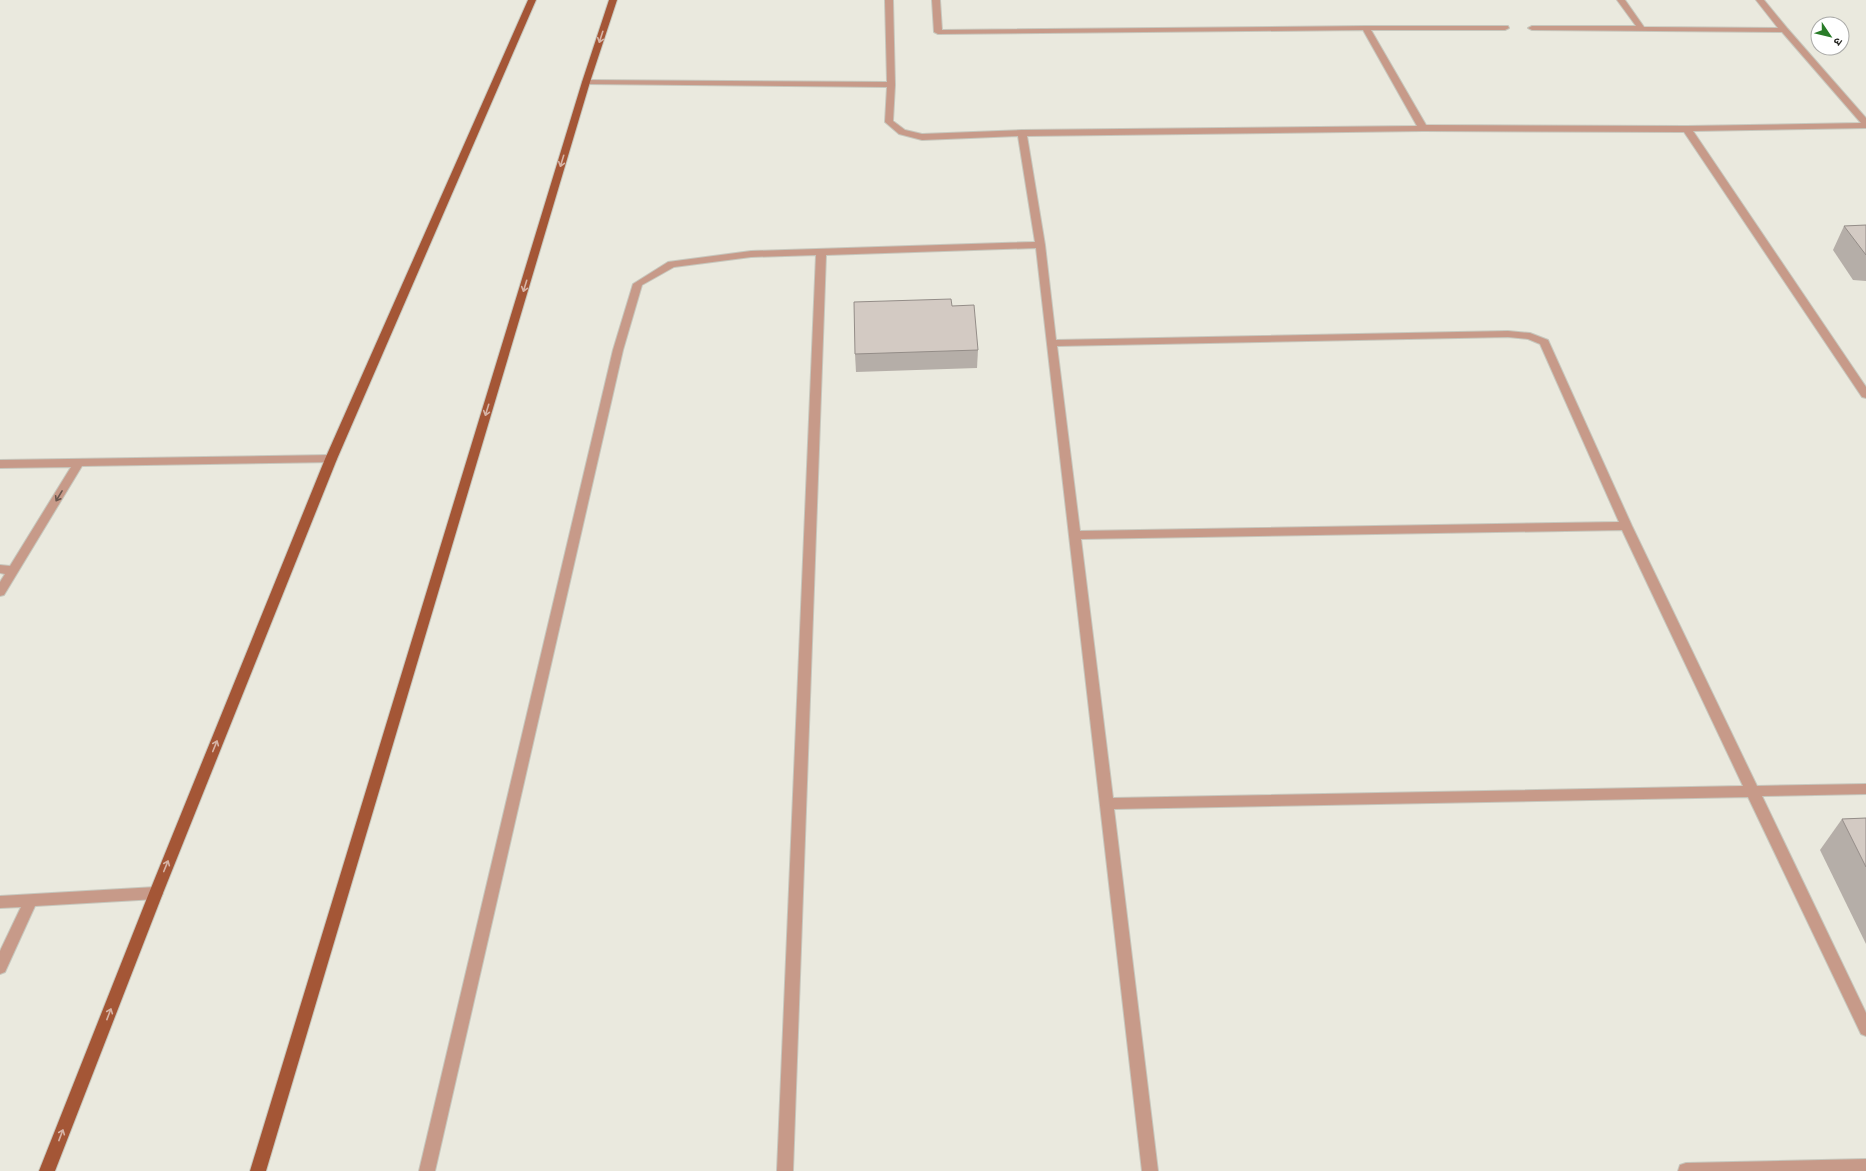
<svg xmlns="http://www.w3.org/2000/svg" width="1866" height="1171" font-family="Mulish,'Noto Sans Devanagari',sans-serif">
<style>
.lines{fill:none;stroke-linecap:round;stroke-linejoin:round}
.minor-casing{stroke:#c7c7bd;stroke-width:2}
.major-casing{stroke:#c7c7bd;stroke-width:2}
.minor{fill:#c79a89;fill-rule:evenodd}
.major{fill:#a45636;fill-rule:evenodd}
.wall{fill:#b5aea8}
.building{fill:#d3cac3;stroke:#948d88}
.oneway{stroke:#d6b3a5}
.oneway2{stroke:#69574e}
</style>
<rect width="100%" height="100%" fill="#eae9de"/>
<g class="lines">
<!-- minor casing -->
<g class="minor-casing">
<g id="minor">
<path d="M885,0H893L895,85L893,121L905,130L922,134L1022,130L1417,126L1363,30L938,34L934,32L932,0H940L942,30L1366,26H1508L1509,28L1505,30H1371L1426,125L1687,126L1861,123L1782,32L1532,30L1528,28L1532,26H1636L1617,0H1625L1644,27L1778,28L1756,0H1764L1787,28L1866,118V128L1693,131L1866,387V398L1862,397L1684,132L1423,131L1027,136L1045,245L1056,340L1508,331L1530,333L1548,340L1632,526L1757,786L1866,784V794L1762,796L1866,1013V1036L1861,1034L1748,797L1114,809L1158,1171H1142L1036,248L826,255L793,1171H777L816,255L751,257L674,267L642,285L623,350L435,1171H419L613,350L633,284L668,262L751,251L1035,242L1018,136L922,140L899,134L885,122L887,87L586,84L582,82L586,80L887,82ZM1508,337L1528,339L1540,344L1619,522L1080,531L1057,346ZM1622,530L1743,786L1113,798L1081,539Z"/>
<path d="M331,455L335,456L337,459L335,462L82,466L4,595L0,596V582L5,574L0,573V565L10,566L71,467L0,468V460Z"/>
<path d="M156,887L161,889L163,893L161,897L156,899L35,906L5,972L0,974V951L21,907L0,908V896Z"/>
<path d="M1866,1159V1171H1678L1680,1165L1686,1163Z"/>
</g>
</g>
<!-- major casing -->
<g class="major-casing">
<g id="major">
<path d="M528,0H536L337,459L163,893L55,1171H39L149,893L325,459Z"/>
<path d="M609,0H617L590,82L266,1171H250L582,82Z"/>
</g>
</g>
<!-- minor -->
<use href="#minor" class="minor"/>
<!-- major -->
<use href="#major" class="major"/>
</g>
<!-- wall -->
<g class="wall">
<path d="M1866,225V281L1853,280L1833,250L1844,226Z"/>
<path d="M952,306L978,350L977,368L856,372L855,354Z"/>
<path d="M1866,818V944L1820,850L1842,819Z"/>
</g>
<!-- building -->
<g class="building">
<path d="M1866,225V255L1844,226Z"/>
<path d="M951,299L952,306L974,305L978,350L855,354L854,302Z"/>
<path d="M1866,818V867L1842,819Z"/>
</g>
<!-- one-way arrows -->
<defs><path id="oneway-shaft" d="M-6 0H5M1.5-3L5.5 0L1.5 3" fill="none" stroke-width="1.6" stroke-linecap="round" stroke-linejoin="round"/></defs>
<g class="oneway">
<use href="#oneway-shaft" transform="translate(601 37) rotate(108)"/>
<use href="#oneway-shaft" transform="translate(562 161) rotate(107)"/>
<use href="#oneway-shaft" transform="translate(525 286) rotate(107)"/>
<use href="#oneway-shaft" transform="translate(487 410) rotate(107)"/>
<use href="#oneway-shaft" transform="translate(215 746) rotate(-68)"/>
<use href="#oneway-shaft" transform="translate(166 866) rotate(-68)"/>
<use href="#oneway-shaft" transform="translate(109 1014) rotate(-69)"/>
<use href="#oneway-shaft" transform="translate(61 1135) rotate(-69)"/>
</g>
<use class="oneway2" href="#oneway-shaft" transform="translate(59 496) rotate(121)"/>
<!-- north arrow -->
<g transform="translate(1830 36) rotate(125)"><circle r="19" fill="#ffffff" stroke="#aaaaa8"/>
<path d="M0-3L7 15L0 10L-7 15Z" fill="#297c28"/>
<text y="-6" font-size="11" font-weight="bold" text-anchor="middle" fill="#2a2a26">उ</text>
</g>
</svg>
